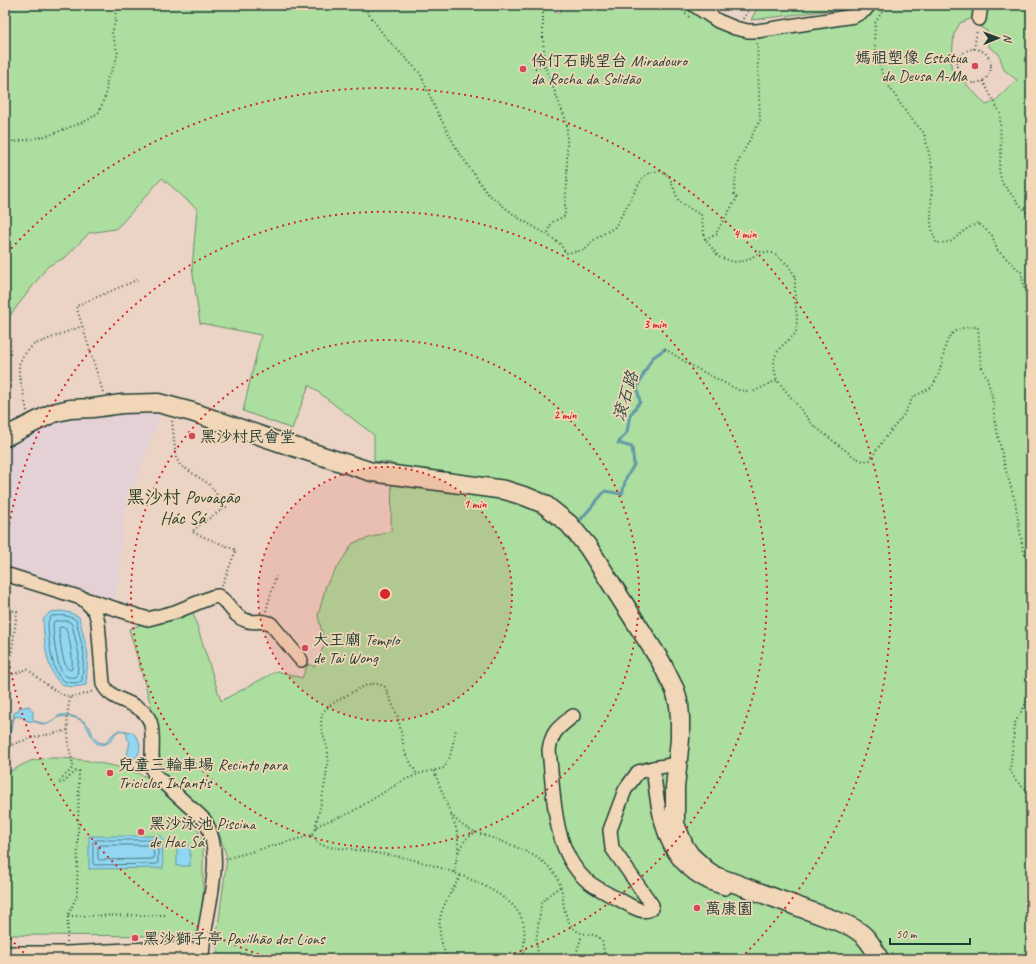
<svg xmlns="http://www.w3.org/2000/svg" width="1036" height="964" font-family="Caveat,'LXGW WenKai TC',sans-serif">
<style>
.built{fill:#e4d1d5}
.green{fill:#acde9f;stroke:#668e6a;fill-rule:evenodd}
.water{fill:#91d7f2;stroke:#6399a6}
.lines{fill:none;stroke-linecap:round;stroke-linejoin:round}
.shore{stroke:#4d7b80;stroke-width:1}
.stream{stroke:#6399a6;stroke-width:3}
.minor-casing{stroke:#1f3d34;stroke-width:16}
.secondary-casing{stroke:#1f3d34;stroke-width:21}
.path{stroke:#1f3d34;stroke-width:2;stroke-dasharray:1 3;stroke-linecap:butt}
.minor{stroke:#f1d7b8;stroke-width:13}
.secondary{stroke:#f1d7b8;stroke-width:18}
.ring{fill:none;stroke:#d62828;stroke-width:2;stroke-dasharray:2 4}
.poi-dot{fill:#d1495b;stroke:#f1d7b8;stroke-width:1.5}
.labels{text-anchor:middle;stroke-width:3.5;stroke-linejoin:round;paint-order:stroke}
.poi-label{font-size:16px;fill:#1f3d34;stroke:#f1d7b8;text-anchor:start}
.water-label{font-size:17px;font-style:italic;fill:#2a4c47;stroke:#f1d7b8}
.quarter-label{font-size:18px;fill:#1f3d34;stroke:#f1d7b8}
.centre{fill:#d62828;stroke:#f1d7b8;stroke-width:2}
.ring-label{font-size:12px;text-anchor:middle;font-weight:bold;fill:#d62828;stroke:#f1d7b8;stroke-width:3.5;stroke-linejoin:round;paint-order:stroke}
</style>
<rect width="100%" height="100%" fill="#ebd4c5"/>
<filter id="ink" filterUnits="userSpaceOnUse"><feTurbulence type="fractalNoise" baseFrequency=".025" numOctaves="2"/><feDisplacementMap in="SourceGraphic" scale="8" xChannelSelector="R" yChannelSelector="G"/><feConvolveMatrix kernelMatrix="1 2 1 2 8 2 1 2 1" color-interpolation-filters="sRGB"/></filter>
<g filter="url(#ink)">
<!-- built -->
<path class="built" d="M162,411L125,510L116,600L5,566V447L29,433L61,419L81,414Z"/>
<!-- green -->
<g class="green">
<path d="M5,5H547L559,14L563,5H707L726,18L748,26L858,8L859,5H1031V959H219L216,942L227,858L219,833L209,818L163,778L155,719L129,629L191,607L221,701L277,671L302,678L308,664L314,667L325,644L318,616L326,585L353,543L391,531L392,463L374,461V435L309,385L292,429L243,411L261,335L200,323L192,268L197,209L162,178L120,225L115,229L89,233L66,257L48,266L5,322ZM973,18L979,19L980,27L987,31L989,47L999,54L1004,70L1017,80L994,102L986,105L951,68L954,34L960,23Z"/>
<path d="M759,5H849L847,8L751,20Z"/>
<path d="M47,758H60L84,760L124,768L147,777L180,805L194,821L203,843V896L198,936L5,935V774L30,761Z"/>
</g>
<!-- water -->
<g class="water">
<path d="M61,611L71,613L79,617L88,654L86,685C80,686 73,688 67,686C46,682 44,637 43,620L50,612Z"/>
<path d="M29,706L33,712V720C47,726 48,723 60,715C70,714 84,718 90,728C92,732 93,738 97,741C100,743 103,743 106,743L113,734L119,730C123,730 131,731 134,734C142,741 142,755 133,759L127,755L130,742L127,738V733L118,731C113,735 112,743 105,744C91,748 91,728 83,722C80,719 76,718 71,717C67,717 63,716 59,717C54,719 51,723 46,725L32,721H27L24,718L15,716L10,733L8,734H5C10,731 13,721 14,713L18,711L19,708Z"/>
<path d="M89,836H162L163,868L89,869Z"/>
<rect x="177" y="845" width="13" height="21"/>
</g>
<g class="lines">
<!-- shore -->
<g class="shore">
<path d="M52,616C61,615 69,615 76,620L84,654L82,680L81,682C72,684 63,683 58,675C51,665 48,634 48,622Z"/>
<path d="M55,621H68L72,624L79,655L77,676L76,677C70,678 65,677 62,672C56,663 53,634 53,624Z"/>
<path d="M61,627L66,628C70,642 73,654 72,669L70,670C62,667 61,642 59,633V628Z"/>
<path d="M95,840H157L158,842V863L157,864L94,865L93,863V842Z"/>
<path d="M100,845H152L153,847L154,858L152,859L99,860L98,858V847Z"/>
</g>
<!-- stream -->
<path class="stream" d="M577,524L605,491L622,494L626,478L634,465L632,447L618,443L627,432L630,415L640,402L637,387L652,358L665,349"/>
<!-- minor casing -->
<g class="minor-casing">
<g id="minor">
<path d="M694,5L718,21L735,28L748,31H757L854,16L865,10L869,5"/>
<path d="M979,19L981,5"/>
<path d="M5,574L148,619L175,612L212,597L218,596C229,602 233,616 245,620C253,624 263,619 271,624L301,660"/>
<path d="M83,599L95,611L98,622L103,684C112,704 141,700 150,721C155,736 150,755 153,771L156,776C167,786 178,796 190,807C195,811 201,816 205,821C228,859 202,918 202,959"/>
<path d="M573,716C558,728 552,731 549,750C554,793 552,848 585,879C595,888 610,895 622,901C631,906 643,915 652,908V905L612,848L610,830L625,790L638,772L653,768L677,764"/>
<path d="M653,768C659,813 661,859 708,882C713,885 720,886 725,888"/>
<path d="M5,953H67L149,949L202,950"/>
</g>
</g>
<!-- secondary casing -->
<g class="secondary-casing">
<path id="secondary" d="M5,437L53,413L70,409L93,408L122,404L158,403L192,412L285,444L372,472L505,490L527,497L544,504L569,524L588,547L661,662L675,690L679,705L680,718V739L675,788V824L684,846L690,855L705,869L715,876L845,924C863,931 871,942 879,959"/>
</g>
<!-- path -->
<g class="path">
<path d="M362,5L386,38L420,73L435,108L458,151L487,193L517,217L548,235L560,244L566,253L585,250L595,239L615,227L643,177L651,172L661,171L669,176L679,202L701,215L705,239L719,257L734,262L745,261L761,252L773,253L788,265L795,276V301L797,318L796,333C778,350 769,354 777,380L814,426L854,457L863,461L870,460L882,442L903,416L913,397L932,387C935,382 938,376 940,370C947,344 943,326 978,327L981,366L987,378L992,396L995,423L1005,467L1015,501L1023,549L1026,558L1031,566"/>
<path d="M543,5V38L545,67L567,123V184L565,205V216L554,221L549,227L548,235"/>
<path d="M677,5L689,17"/>
<path d="M886,5L875,23L874,43L883,77L907,114L924,133L932,166L931,225L936,243L950,242L968,228L978,223L992,235L997,250L1021,272L1031,318"/>
<path d="M743,19L752,5"/>
<path d="M974,49L977,30"/>
<circle cx="974" cy="66" r="17"/>
<path d="M535,68L545,67"/>
<path d="M983,81L1000,113L1001,153L999,170L1002,183L1031,218"/>
<path d="M5,138L15,142L50,135L88,120L99,112L106,94L107,79L114,66L118,54L112,33L116,19L115,5"/>
<path d="M705,239L718,234L717,231L737,198L734,194L737,164L760,120L757,42"/>
<path d="M665,349L694,367L738,390L753,392L777,380"/>
<path d="M103,392L76,306L139,279"/>
<path d="M27,411L19,374V364L23,356L33,345L82,326"/>
<path d="M172,421L176,458L180,465L209,484L226,507L202,523L192,532L236,550L222,586"/>
<path d="M5,610L17,611L5,704"/>
<path d="M266,611L276,576"/>
<path d="M9,676L27,669C38,677 56,695 69,696C76,698 87,693 94,691"/>
<path d="M1031,694L1015,723L1010,770L1016,781L1031,793"/>
<path d="M5,748C25,738 47,735 69,730"/>
<path d="M434,771L456,828L458,836V852"/>
<path d="M451,814C462,829 478,833 495,839C514,846 534,853 549,867C569,886 558,908 571,925C582,940 591,929 602,940L605,959"/>
<path d="M315,828C321,804 327,779 328,755C328,741 318,730 322,716C322,715 324,711 325,710C330,703 361,687 370,684C375,683 380,684 385,687L398,717L405,753L417,774"/>
<path d="M312,835C315,840 317,843 322,845C331,848 341,848 350,849C365,851 380,854 395,856C426,861 507,886 521,917C527,928 523,946 523,959"/>
<path d="M225,859L312,835L318,825L350,813L404,780L421,773L444,768L450,757L456,729"/>
<path d="M454,872C457,855 459,841 476,832"/>
<path d="M68,916L166,915"/>
<path d="M67,942L68,916L77,895L79,771H76L63,783H59L60,780L71,770L73,765L69,747L67,717L70,697"/>
<path d="M575,958L582,935"/>
<path d="M447,959C432,918 441,910 461,875"/>
<path d="M539,959L536,941L541,906C544,897 553,892 561,886"/>
<path d="M569,959H605"/>
</g>
<!-- minor -->
<use href="#minor" class="minor"/>
<!-- secondary -->
<use href="#secondary" class="secondary"/>
</g>
</g>
<!-- distance rings -->
<circle cx="385" cy="594" r="127" fill="#d62828" fill-opacity=".12"/>
<g class="ring">
<circle cx="385" cy="594" r="127"/>
<circle cx="385" cy="594" r="254"/>
<path d="M270 958A382 382 0 0 1 5 634M5 554A382 382 0 1 1 500 958"/>
<path d="M28 957A509 509 0 0 1 7 935M7 253A509 509 0 1 1 742 957"/>
</g>
<!-- markers -->
<g class="poi-dot">
<circle cx="975" cy="66" r="4"/>
<circle cx="523" cy="69" r="4"/>
<circle cx="192" cy="436" r="4"/>
<circle cx="305" cy="648" r="4"/>
<circle cx="110" cy="773" r="4"/>
<circle cx="141" cy="832" r="4"/>
<circle cx="697" cy="908" r="4"/>
<circle cx="135" cy="938" r="4"/>
</g>
<g class="labels">
<!-- poi labels -->
<g class="poi-label">
<text x="967" y="63" text-anchor="end">媽祖塑像 Estátua<tspan x="967" dy="18">da Deusa A-Ma</tspan></text>
<text x="531" y="66">伶仃石眺望台 Miradouro<tspan x="531" dy="18">da Rocha da Solidão</tspan></text>
<text x="200" y="442">黑沙村民會堂</text>
<text x="313" y="645">大王廟 Templo<tspan x="313" dy="18">de Tai Wong</tspan></text>
<text x="118" y="770">兒童三輪車場 Recinto para<tspan x="118" dy="18">Triciclos Infantis</tspan></text>
<text x="149" y="829">黑沙泳池 Piscina<tspan x="149" dy="18">de Hac Sá</tspan></text>
<text x="705" y="914">萬康園</text>
<text x="143" y="944">黑沙獅子亭 Pavilhão dos Lions</text>
</g>
<!-- water labels -->
<g class="water-label">
<text transform="translate(625 396) rotate(-73)" y="6">滾石路</text>
</g>
<!-- quarter labels -->
<g class="quarter-label">
<text x="183" y="503">黑沙村 Povoação<tspan x="183" dy="21">Hác Sá</tspan></text>
</g>
</g>
<circle cx="385" cy="594" r="6" class="centre"/>
<g class="ring-label">
<text x="745" y="238">4 min</text>
<text x="655" y="328">3 min</text>
<text x="565" y="419">2 min</text>
<text x="475" y="508">1 min</text>
</g>
<!-- margin -->
<rect width="1036" height="964" fill="none" stroke="#f1d7b8" stroke-width="20"/>
<rect x="10" y="10" width="1016" height="944" fill="none" stroke="#1f3d34" stroke-width="1.5" filter="url(#ink)"/>
<!-- north arrow -->
<g transform="translate(998 38) rotate(89)" stroke="#f1d7b8" stroke-width="3" paint-order="stroke">
<path d="M0-3L7 15L0 10L-7 15Z" fill="#1f3d34"/>
<text y="-6" font-size="11" font-weight="bold" text-anchor="middle" fill="#1f3d34">N</text>
</g>
<!-- scale -->
<path d="M890 938v6h80v-6" fill="none" stroke="#1f3d34" stroke-width="2"/>
<text x="896" y="938" font-size="12" fill="#1f3d34" stroke="#f1d7b8" stroke-width="3" paint-order="stroke">50 m</text>
</svg>
